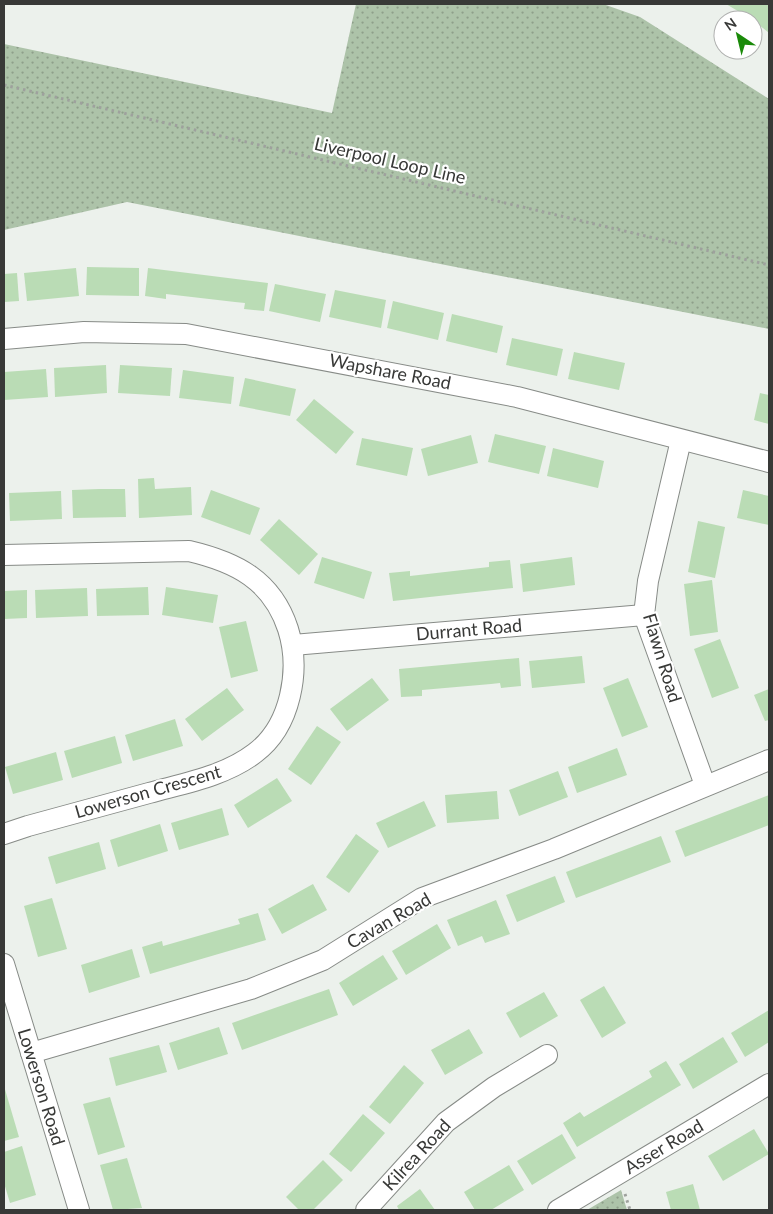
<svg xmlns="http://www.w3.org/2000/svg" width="773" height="1214" font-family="Lato,sans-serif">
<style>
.grass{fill:url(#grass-dots)}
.building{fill:#badcb5}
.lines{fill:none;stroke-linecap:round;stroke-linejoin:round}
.street-casing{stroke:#878b87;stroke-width:22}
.path{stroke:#9ea19d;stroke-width:3;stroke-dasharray:2.5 4;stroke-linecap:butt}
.street{stroke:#fff;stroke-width:20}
.labels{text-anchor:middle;stroke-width:4.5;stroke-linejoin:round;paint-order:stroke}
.street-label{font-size:18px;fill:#383937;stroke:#fff}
</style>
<defs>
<pattern id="grass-dots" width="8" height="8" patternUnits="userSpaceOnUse" patternTransform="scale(1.25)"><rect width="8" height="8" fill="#adc3a9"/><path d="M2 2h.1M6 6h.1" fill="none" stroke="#8e9f8a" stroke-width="1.8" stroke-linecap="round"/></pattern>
</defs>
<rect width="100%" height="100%" fill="#ecf1ec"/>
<!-- grass -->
<g class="grass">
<path d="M356,4H603L640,17L769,99V329L127,202L4,230V44L332,113Z"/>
<path d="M621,1190L627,1210H587Z"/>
</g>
<!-- building -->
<g class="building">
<path d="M726,4H769V33L753,20Z"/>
<path d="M87,267L139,268V296L86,295Z"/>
<path d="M76,268L79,296L27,301L24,273Z"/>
<path d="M148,268L268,283L264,311L244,309L245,303L235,302L166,294V299L145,296Z"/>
<path d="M17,273L19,301L4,302V274Z"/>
<path d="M275,284L326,294L320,322L269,311Z"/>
<path d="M335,290L386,300L381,328L329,317Z"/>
<path d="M393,301L444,313L438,340L387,328Z"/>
<path d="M452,314L503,326L497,353L446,341Z"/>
<path d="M512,338L563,349L557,376L506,365Z"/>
<path d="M574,352L625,363L619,390L568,379Z"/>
<path d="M106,365L107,393L55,397L54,368Z"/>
<path d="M120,365L172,368L170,396L118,393Z"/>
<path d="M46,369L48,397L4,400V372Z"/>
<path d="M183,370L234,377L231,404L179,398Z"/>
<path d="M245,378L296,389L290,416L239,406Z"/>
<path d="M760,393L769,395V424L754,420Z"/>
<path d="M314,399L354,432L336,454L296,420Z"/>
<path d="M495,434L546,446L539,474L488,462Z"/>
<path d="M471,435L478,463L428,476L421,449Z"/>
<path d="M362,438L413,448L407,476L356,465Z"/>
<path d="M553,448L604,461L598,488L547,476Z"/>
<path d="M154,478L155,489L191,487L192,515L139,518L138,479Z"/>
<path d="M99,489H125L126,517L73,518L72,490Z"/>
<path d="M211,490L260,508L250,535L201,517Z"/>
<path d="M743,490L769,496V525L737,518Z"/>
<path d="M61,491L62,519L10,521L9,493Z"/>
<path d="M279,519L318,554L299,575L260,540Z"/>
<path d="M698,521L725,527L715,578L688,572Z"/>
<path d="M322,557L372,572L364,599L314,583Z"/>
<path d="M572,557L575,585L523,592L520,564Z"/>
<path d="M510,560L513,588L393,601L389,573L410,571V576L489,567V562Z"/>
<path d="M712,580L718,632L690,636L684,584Z"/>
<path d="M148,587L149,615L97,616L96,589Z"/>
<path d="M166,587L218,595L213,623L162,615Z"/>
<path d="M87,588L88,616L36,618L35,590Z"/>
<path d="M27,590V618L4,619V591Z"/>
<path d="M246,621L258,671L231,678L219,627Z"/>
<path d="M720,639L739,688L712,698L694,649Z"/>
<path d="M582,656L585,683L532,688L529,661Z"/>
<path d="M519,658L521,686L501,688L500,683L491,684L422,690V696L401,697L399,669Z"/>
<path d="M372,678L389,700L347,731L330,709Z"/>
<path d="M628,678L648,727L622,737L603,688Z"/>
<path d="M227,688L244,710L202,741L185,719Z"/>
<path d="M769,689V720L765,721L754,695Z"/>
<path d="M175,719L183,746L133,761L125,735Z"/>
<path d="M317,726L341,742L311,785L288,769Z"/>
<path d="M115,736L122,763L72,778L64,751Z"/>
<path d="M617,748L627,775L577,793L568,767Z"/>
<path d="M56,752L63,780L13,794L5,767Z"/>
<path d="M558,771L568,797L519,816L509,790Z"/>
<path d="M277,778L292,801L248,828L234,805Z"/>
<path d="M497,791L499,819L447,823L445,795Z"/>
<path d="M769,795V825L685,857L675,831Z"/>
<path d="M424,801L436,826L388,848L376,823Z"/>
<path d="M222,808L229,835L179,850L171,823Z"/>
<path d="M160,824L168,851L118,867L110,840Z"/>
<path d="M356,834L379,851L349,893L326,877Z"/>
<path d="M661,836L671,862L576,898L566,872Z"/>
<path d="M99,842L106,869L56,884L48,857Z"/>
<path d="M555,876L565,902L517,922L506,895Z"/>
<path d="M313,884L327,910L282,934L268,909Z"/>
<path d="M52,898L67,949L38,957L24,906Z"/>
<path d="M496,900L510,934L485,943L482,936L458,946L447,920Z"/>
<path d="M258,913L266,940L150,974L142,947L162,941L163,946L240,924L238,919Z"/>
<path d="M437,924L451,948L406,975L392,951Z"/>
<path d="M132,949L140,977L89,993L81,965Z"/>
<path d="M383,955L398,979L353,1006L339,983Z"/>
<path d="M604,986L626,1023L602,1038L580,1000Z"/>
<path d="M329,989L338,1015L242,1050L232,1023Z"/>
<path d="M544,992L558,1016L520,1038L506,1013Z"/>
<path d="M769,1010V1042L745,1057L731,1033Z"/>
<path d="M219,1027L228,1054L178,1070L169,1043Z"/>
<path d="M469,1029L483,1053L445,1075L431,1050Z"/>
<path d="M723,1037L738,1062L693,1089L679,1064Z"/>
<path d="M159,1045L167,1072L116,1086L109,1058Z"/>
<path d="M666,1061L681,1085L577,1147L563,1123L580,1112L584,1117L652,1077L649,1071Z"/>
<path d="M404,1065L424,1083L390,1124L369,1107Z"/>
<path d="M4,1086L19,1137L4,1141Z"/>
<path d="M110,1097L125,1147L98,1155L83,1104Z"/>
<path d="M363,1114L385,1133L351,1172L329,1154Z"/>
<path d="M754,1129L769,1154L723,1181L708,1156Z"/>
<path d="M562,1134L576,1158L532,1185L517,1161Z"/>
<path d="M22,1146L36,1195L10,1203L4,1183V1152Z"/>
<path d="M127,1158L142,1208L113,1210L100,1165Z"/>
<path d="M323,1160L343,1180L313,1210H299L286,1197Z"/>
<path d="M509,1165L524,1190L491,1210H475L464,1192Z"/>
<path d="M693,1184L700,1210H671L666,1192Z"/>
<path d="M420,1189L435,1210H399L397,1206Z"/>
</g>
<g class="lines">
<!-- street casing -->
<g class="street-casing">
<g id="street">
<path d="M4,339L84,332L186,334L517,397L769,462"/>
<path d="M681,440L648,581L644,615L705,785"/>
<path d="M4,555L189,551C236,562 272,580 288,629C301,670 291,726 255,753C225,776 185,783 149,793C109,804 68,815 28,826L4,834"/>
<path d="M293,645L644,615"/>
<path d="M4,964L79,1210"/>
<path d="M31,1053L251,989L323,960L422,898L554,849L769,760"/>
<path d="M366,1210L446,1122L494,1087L547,1055"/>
<path d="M558,1210L769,1084"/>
</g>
</g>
<!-- path -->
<g class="path">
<path d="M4,85L769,265"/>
<path d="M625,1194L630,1210"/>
</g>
<!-- street -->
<use href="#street" class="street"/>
</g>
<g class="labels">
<!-- street labels -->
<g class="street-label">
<text transform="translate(390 161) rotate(13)" y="6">Liverpool Loop Line</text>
<text transform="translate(390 372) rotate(11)" y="6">Wapshare Road</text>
<text transform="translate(469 630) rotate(-5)" y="6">Durrant Road</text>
<text transform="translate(662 658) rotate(73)" y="6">Flawn Road</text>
<text transform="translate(148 792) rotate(-16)" y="6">Lowerson Crescent</text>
<text transform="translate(389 921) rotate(-30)" y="6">Cavan Road</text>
<text transform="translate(41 1087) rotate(73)" y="6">Lowerson Road</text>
<text transform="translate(664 1147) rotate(-31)" y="6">Asser Road</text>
<text transform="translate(417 1155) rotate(-47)" y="6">Kilrea Road</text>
</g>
</g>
<!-- border -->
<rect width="773" height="1214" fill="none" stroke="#383937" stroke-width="10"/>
<!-- north arrow -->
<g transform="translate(738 35) rotate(325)"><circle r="24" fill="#ffffff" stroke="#afb0af"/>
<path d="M0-4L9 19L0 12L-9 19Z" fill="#1a8a09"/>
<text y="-8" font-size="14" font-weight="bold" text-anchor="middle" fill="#383937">N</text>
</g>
</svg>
